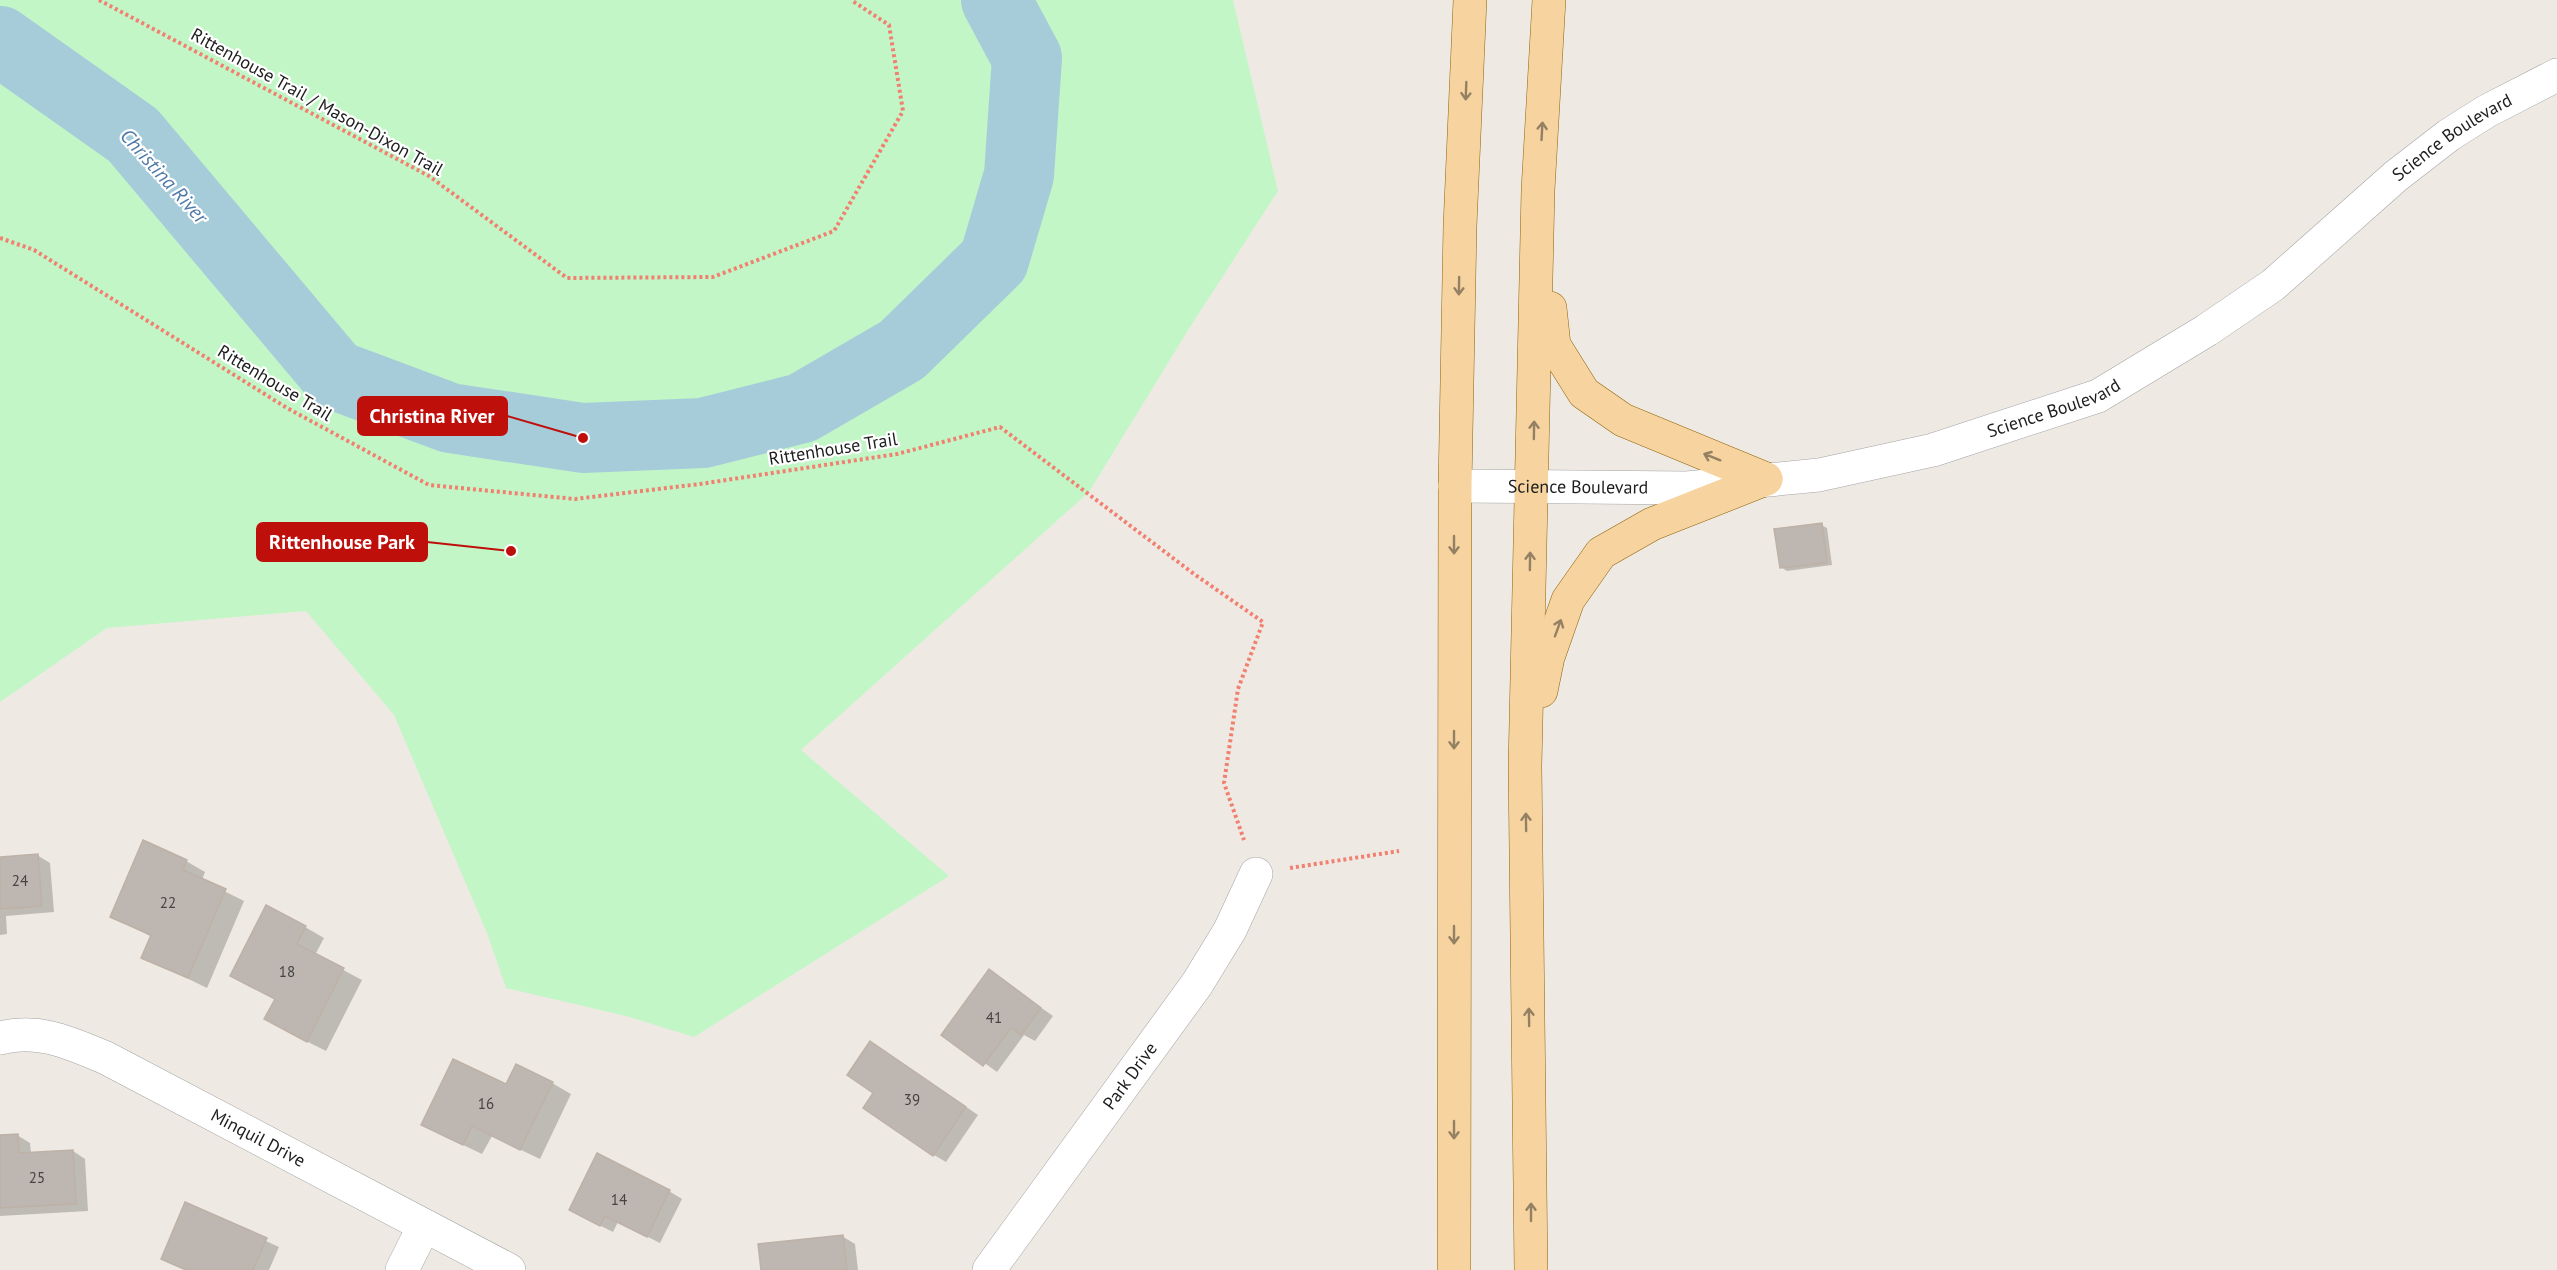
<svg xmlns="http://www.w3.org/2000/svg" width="2557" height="1270" font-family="'PT Sans',sans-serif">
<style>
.park{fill:#c2f6c7}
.shadow{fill:#0003}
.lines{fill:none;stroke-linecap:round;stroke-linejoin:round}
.river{stroke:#a6ccd9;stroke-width:70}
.building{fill:#beb6b0;stroke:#beb1a6;stroke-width:1.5}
.minor-casing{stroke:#a4a4a4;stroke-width:34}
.primary-casing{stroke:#8e6408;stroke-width:34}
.path{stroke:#f28070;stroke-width:4;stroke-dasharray:3 3;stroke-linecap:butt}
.minor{stroke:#fff;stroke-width:33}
.primary{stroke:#f6d39f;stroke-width:33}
.oneway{stroke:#948164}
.labels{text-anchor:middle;stroke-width:4.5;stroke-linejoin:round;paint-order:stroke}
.number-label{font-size:15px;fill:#454342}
.street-label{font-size:18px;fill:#1d1d1d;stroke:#fff}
.water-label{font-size:20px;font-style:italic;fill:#4f79a7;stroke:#fff}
.leader{fill:none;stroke:#bf0f0b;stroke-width:2}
.callout-dot{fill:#bf0f0b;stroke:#fff;stroke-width:2}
.callout{fill:#bf0f0b;stroke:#bf0f0b;stroke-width:2}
.callout-label{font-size:20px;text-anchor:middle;font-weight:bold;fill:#fff}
</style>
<rect width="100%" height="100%" fill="#eeeae3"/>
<!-- park -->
<path class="park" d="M0,0H1233L1278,191L1190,327L1089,492L801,750L949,876L694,1037L626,1016L506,988L487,933L394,715L306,611L107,628L0,702Z"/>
<!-- shadow -->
<g class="shadow">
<path d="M1821,525L1827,528L1832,565L1787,571L1781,567Z"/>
<path d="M37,855L50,863L54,912L6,916L7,934L0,935V859Z"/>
<path d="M186,861L205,872L202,880L244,901L207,988L143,957L152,937L112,917Z"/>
<path d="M305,927L324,938L315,955L362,980L326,1051L284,1030L276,999L251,987Z"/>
<path d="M989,971L1053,1016L1035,1041L1024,1035L997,1072L944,1034Z"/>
<path d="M883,1050L978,1115L946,1162L934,1155L875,1093Z"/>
<path d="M552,1083L571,1094L540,1159L492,1136L482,1154L442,1135L507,1086Z"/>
<path d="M17,1135L30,1143L31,1153L73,1151L85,1159L88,1211L0,1216V1136Z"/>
<path d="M669,1191L682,1199L660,1243L618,1222L613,1232L583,1217Z"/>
<path d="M186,1204L279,1247L269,1270H186L163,1258Z"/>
<path d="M842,1236L855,1244L858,1270H763Z"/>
</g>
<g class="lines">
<!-- river -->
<path class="river" d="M0,41L133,135L335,375L450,418L583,438L703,433L802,408L902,350L994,260L1019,175L1027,58L996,0"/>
</g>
<!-- building -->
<g class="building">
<path d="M1822,523L1827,563L1780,568L1774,529Z"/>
<path d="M143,840L187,860L183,870L226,889L188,978L141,958L151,935L110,917Z"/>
<path d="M38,854L42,906L0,909V857Z"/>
<path d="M266,905L306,926L297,944L344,968L307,1042L264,1019L275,999L230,976Z"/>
<path d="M989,969L1041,1008L1021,1035L1011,1028L983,1066L941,1035Z"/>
<path d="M870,1041L966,1107L933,1156L863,1108L873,1093L847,1075Z"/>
<path d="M453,1059L506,1084L516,1064L553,1082L520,1150L472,1126L463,1145L421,1125Z"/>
<path d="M18,1134L19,1153L73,1150L76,1204L0,1208V1135Z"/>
<path d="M597,1153L670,1190L647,1237L605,1216L600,1226L569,1210Z"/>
<path d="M185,1202L267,1238L253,1270H186L161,1259Z"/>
<path d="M843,1235L847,1270H761L758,1244Z"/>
</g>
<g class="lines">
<!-- minor casing -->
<g class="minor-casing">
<g id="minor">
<path id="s1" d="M1455,486L1687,488L1819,475L1933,450L2098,396L2207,330L2273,285L2396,176L2449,135L2487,111L2557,75"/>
<path id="s2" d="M0,1038C39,1028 70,1043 106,1058L509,1270"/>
<path d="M402,1270L424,1226"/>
<path id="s3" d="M989,1270L1197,984L1230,930L1256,874"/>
</g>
</g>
<!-- primary casing -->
<g class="primary-casing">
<g id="primary">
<path d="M1550,308L1554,345L1584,393L1623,420L1766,479"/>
<path d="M1541,691L1548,657L1568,600L1601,553L1652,524L1766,479"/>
<path d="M1454,1270L1455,486L1460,226L1470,0"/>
<path d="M1531,1270L1525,766L1538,190L1549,0"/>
</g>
</g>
<!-- path -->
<g class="path">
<path d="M99,0L429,176L567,278L713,277L834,231L903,111L889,25L851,0"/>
<path d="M0,238L34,250L287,408L429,485L575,499L700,484L897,454L1000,427L1194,574L1263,622L1238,689L1224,783L1244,840"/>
<path d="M1290,868L1399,851"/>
</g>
<!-- minor -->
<use href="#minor" class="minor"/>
<!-- primary -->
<use href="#primary" class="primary"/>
</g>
<!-- one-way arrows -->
<defs><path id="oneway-shaft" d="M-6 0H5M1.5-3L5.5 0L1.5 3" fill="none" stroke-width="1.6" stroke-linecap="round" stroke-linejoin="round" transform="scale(1.5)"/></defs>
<g class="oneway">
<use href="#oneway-shaft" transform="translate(1466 91) rotate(92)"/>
<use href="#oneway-shaft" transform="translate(1542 131) rotate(-87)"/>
<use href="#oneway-shaft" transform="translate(1459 286) rotate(91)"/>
<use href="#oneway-shaft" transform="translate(1534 430) rotate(-89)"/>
<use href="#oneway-shaft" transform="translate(1712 457) rotate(-158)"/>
<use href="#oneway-shaft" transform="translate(1454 545) rotate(90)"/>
<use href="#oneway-shaft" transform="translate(1530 561) rotate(-89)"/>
<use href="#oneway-shaft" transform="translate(1558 628) rotate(-70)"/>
<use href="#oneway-shaft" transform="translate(1454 740) rotate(90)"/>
<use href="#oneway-shaft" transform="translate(1526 822) rotate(-91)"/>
<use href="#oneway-shaft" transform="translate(1454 935) rotate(90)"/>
<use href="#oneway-shaft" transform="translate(1529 1017) rotate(-91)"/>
<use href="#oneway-shaft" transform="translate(1454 1130) rotate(90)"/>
<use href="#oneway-shaft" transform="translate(1531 1212) rotate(-90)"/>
</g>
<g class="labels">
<!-- number labels -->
<g class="number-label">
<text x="20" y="886">24</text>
<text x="168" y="908">22</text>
<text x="287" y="977">18</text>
<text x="994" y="1023">41</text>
<text x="912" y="1105">39</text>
<text x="486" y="1109">16</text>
<text x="37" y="1183">25</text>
<text x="619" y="1205">14</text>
</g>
<!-- street labels -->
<g class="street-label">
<text transform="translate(317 102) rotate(29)" y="6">Rittenhouse Trail / Mason-Dixon Trail</text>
<text dy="6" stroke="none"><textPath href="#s1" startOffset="1095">Science Boulevard</textPath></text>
<text transform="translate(275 383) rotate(31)" y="6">Rittenhouse Trail</text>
<text dy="6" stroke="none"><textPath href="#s1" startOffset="609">Science Boulevard</textPath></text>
<text transform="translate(833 449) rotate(-9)" y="6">Rittenhouse Trail</text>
<text dy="6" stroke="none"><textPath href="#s1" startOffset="123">Science Boulevard</textPath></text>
<text dy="6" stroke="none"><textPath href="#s3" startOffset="240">Park Drive</textPath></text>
<text dy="6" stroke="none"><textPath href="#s2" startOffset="282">Minquil Drive</textPath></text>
</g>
<!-- water labels -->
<g class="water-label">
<text transform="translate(164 176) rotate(48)" y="7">Christina River</text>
</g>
</g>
<!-- callouts -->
<path class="leader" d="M583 438L507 416M511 551L427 542"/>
<g class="callout-dot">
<circle cx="583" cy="438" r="6"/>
<circle cx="511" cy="551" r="6"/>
</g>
<g class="callout">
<rect x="358" y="397" width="149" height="38" rx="6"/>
<rect x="257" y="523" width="170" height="38" rx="6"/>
</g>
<g class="callout-label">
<text x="432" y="423">Christina River</text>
<text x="342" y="549">Rittenhouse Park</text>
</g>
</svg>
